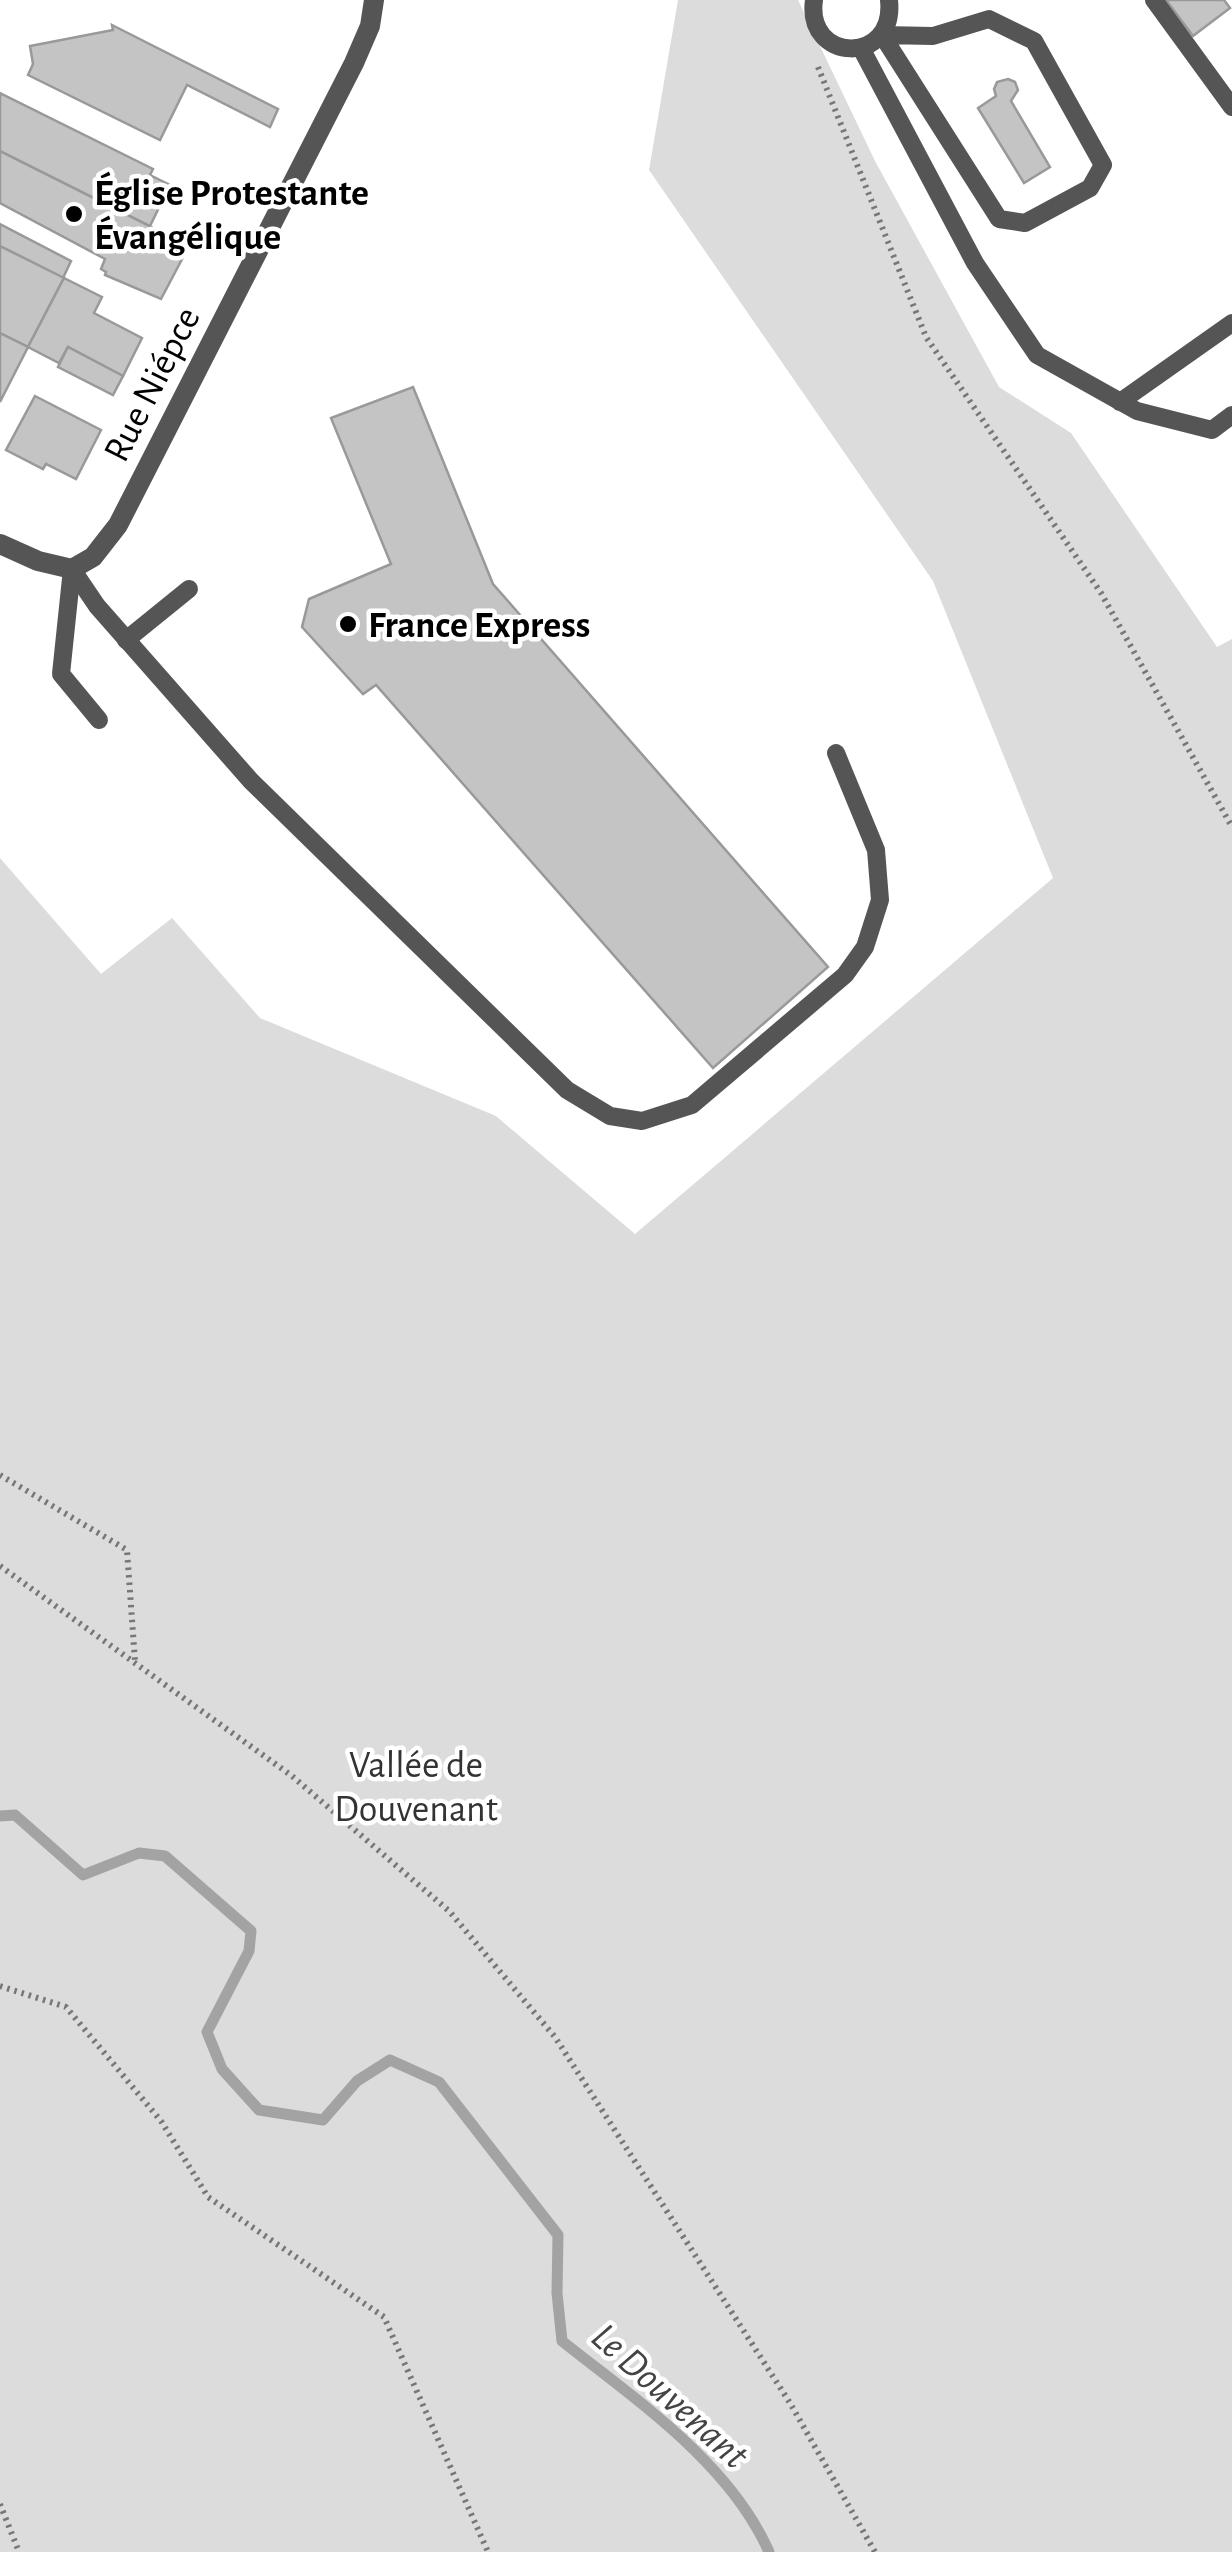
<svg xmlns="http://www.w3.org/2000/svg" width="1232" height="2552" font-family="'Alegreya Sans',sans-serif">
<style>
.green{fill:#dcdcdc}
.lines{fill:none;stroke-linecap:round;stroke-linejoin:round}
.stream{stroke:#a3a3a3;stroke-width:11}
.building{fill:#c4c4c4;stroke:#999;stroke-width:2.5}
.path{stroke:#777;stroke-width:6;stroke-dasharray:2.5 5;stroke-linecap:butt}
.lane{stroke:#555;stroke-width:18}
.street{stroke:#555;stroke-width:20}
.poi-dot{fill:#000;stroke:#fff;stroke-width:4}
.labels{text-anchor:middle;stroke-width:9;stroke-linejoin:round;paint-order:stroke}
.poi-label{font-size:38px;font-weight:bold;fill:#000;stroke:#fff;text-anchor:start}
.street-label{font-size:38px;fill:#000;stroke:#fff}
.park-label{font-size:38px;fill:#333;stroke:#fff}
.water-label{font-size:40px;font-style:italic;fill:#444;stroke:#fff}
</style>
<rect width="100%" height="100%" fill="#fff"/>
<!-- green -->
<path class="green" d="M678,0H798L875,161L999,387L1071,433L1217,647L1232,639V2552H0V858L101,974L172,918L260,1018L496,1116L635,1234L1053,878L933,581L649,170Z"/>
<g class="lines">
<!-- stream -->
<path class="stream" d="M0,1816L15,1815L83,1875L139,1853L165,1856L251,1931L249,1951L207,2032L222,2069L259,2110L323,2120L357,2081L390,2060L439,2082L558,2235L557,2293L562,2341C636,2400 730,2463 769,2552"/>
</g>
<!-- building -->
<g class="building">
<path d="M1166,0H1224L1230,8L1193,36Z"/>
<path d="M112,25L278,109L270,127L187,85L160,140L28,75L33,64L30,46L113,30Z"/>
<path d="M1008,79L1015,82L1018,90L1011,101L1050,167L1024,183L978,108L996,96L994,89L997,82Z"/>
<path d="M0,93L153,169L150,175L170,185L150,226L0,151Z"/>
<path d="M0,151L189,246L161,299L105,275L106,272L101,269L105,259L0,203Z"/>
<path d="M0,224L71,261L63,278L0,246Z"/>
<path d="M0,246L64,278L28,347L0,333Z"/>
<path d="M64,278L102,297L94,313L142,338L123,376L68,347L59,363L28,347Z"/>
<path d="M0,333L28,347L0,402Z"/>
<path d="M68,347L123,376L113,395L58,367Z"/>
<path d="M413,387L493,584L828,967L713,1068L376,685L363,694L302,627L309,599L391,564L331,418Z"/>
<path d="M35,396L101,430L76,479L46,464L43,469L6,450Z"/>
</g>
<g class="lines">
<!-- path -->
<g class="path">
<path d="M818,67L926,337L1101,593L1232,827"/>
<path d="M0,1475L127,1550L135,1661"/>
<path d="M0,1566L292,1776L449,1911L555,2037L790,2403L875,2552"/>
<path d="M0,1986L66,2007L161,2121L208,2197L384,2317L488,2552"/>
<path d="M0,2504L19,2552"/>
</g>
<!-- lane -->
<g class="lane">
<path d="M814,0C805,63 896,66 889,0"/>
<path d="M1154,0L1232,107"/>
<path d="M989,19L1034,41L1103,165L1090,188L1025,223L999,219L882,35L933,36Z"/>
<path d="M861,48L975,263L1037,355L1137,411L1212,430L1232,415"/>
<path d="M1120,402L1232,323"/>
<path d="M72,569L97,606L251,781L567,1090L610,1116L642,1121L692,1105L845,975L865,947L880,900L876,850L836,753"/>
<path d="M72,569L61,674L99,720"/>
<path d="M126,640L189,589"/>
</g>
<!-- street -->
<path class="street" d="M0,544L38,561L72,569L93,557L118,525L354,63L370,26L374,0"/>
</g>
<!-- markers -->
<g class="poi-dot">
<circle cx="74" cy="214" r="10"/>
<circle cx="348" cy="624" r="10"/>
</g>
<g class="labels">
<!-- poi labels -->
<g class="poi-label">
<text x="94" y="205">Église Protestante<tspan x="94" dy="44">Évangélique</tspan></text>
<text x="368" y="637">France Express</text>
</g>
<!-- street labels -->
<g class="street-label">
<text transform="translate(151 384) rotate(-63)" y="13">Rue Niépce</text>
</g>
<!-- park labels -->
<g class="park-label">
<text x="416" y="1777">Vallée de<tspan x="416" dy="44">Douvenant</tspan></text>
</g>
<!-- water labels -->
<g class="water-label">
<text transform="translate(671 2395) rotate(42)" y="14">Le Douvenant</text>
</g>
</g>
</svg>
